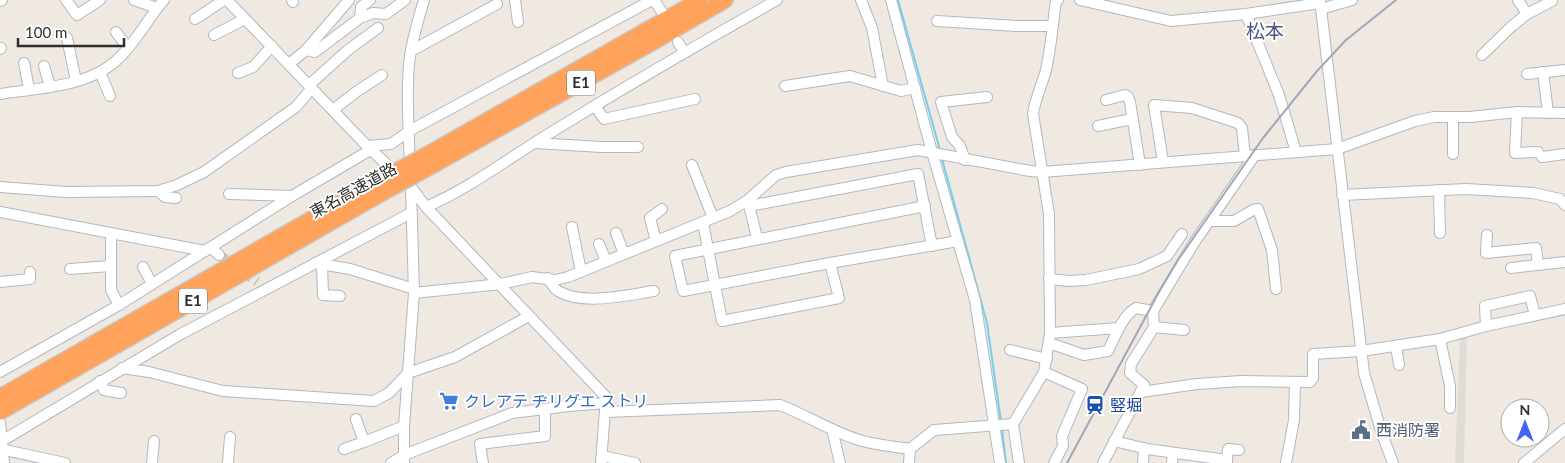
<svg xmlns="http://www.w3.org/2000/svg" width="1565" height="463" font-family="Lato,'Noto Sans JP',sans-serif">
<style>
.plaza{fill:#dfdcd8}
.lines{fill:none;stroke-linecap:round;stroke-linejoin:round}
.stream{stroke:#75cff0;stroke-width:2}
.minor-tunnel{stroke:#c8c4bd;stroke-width:10;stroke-dasharray:10 5;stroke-linecap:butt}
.minor-casing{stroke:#b4b7c1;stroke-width:12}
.highway-casing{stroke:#c9c9c9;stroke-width:18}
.minor{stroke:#fff;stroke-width:10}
.highway{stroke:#ffa35c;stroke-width:15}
.rail{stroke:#a3a6b8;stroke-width:2}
.highway-bridge-casing{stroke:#c9c9c9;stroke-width:18;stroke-linecap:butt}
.highway-bridge{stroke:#ffa35c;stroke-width:15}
.labels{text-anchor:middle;stroke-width:4;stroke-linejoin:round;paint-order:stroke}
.shield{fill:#fff;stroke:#6d6d6d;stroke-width:1}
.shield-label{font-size:15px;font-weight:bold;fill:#2e2e2e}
.street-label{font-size:16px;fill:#2e2e2e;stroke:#fff}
.shop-label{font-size:16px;fill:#366cbe;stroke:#fff;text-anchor:start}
.transit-label{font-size:16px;fill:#164399;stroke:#fff;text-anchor:start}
.service-label{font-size:16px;fill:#4e5e75;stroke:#fff;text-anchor:start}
.quarter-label{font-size:19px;fill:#4d5680;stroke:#fff}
</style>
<rect width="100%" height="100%" fill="#efe9e1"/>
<!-- plaza -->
<path class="plaza" d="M1467,332L1464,463H1455L1460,338Z"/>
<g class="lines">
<!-- stream -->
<g class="stream">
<path d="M898,0L940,150"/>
<path d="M942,159L987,323L1001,422"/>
<path d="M1002,429L1006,463"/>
</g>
<!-- minor-tunnel -->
<path class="minor-tunnel" d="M219,255L257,282"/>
<!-- minor casing -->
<g class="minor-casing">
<g id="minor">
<path d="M66,0L77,15L100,0"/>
<path d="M134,0L157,8"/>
<path d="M227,0L367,146L411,187L426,207L606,397L601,463"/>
<path d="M292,0L293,2"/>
<path d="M515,0L518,22"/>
<path d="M654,0L664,15"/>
<path d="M861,0L872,28L883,86"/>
<path d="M891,0L932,152L975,300L1000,463"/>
<path d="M1080,0L1171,21L1246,14L1320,3"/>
<path d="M1320,0L1364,373L1382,434L1393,463"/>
<path d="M1518,0L1527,14"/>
<path d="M0,1L2,0"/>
<path d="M1321,9L1352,0"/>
<path d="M1246,14L1279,95L1296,152"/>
<path d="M360,18L361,7L370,0"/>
<path d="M195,19L224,0"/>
<path d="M937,21L1017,26H1052"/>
<path d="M116,32L128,48"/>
<path d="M214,35L245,19"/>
<path d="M67,38L76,81"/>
<path d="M678,42L684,52"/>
<path d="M0,49L1,48"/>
<path d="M306,50L349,0"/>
<path d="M411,51L497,4"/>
<path d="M1482,55L1512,26L1527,14L1552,1"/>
<path d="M24,63L29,89"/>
<path d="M289,64L306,50L315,52L360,18L373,13L386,14L405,0"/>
<path d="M44,66L50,86"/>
<path d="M100,72L110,96"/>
<path d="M1543,72L1548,113"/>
<path d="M238,73L253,67L272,46"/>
<path d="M1527,74L1565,70"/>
<path d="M309,85L348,50L378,28"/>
<path d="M785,86L850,76L901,91L915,88"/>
<path d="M0,94C39,88 90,87 119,58C137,41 148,18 164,0"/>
<path d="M1106,100L1125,95L1128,97L1130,102L1140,165"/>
<path d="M595,106L604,119L695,99"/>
<path d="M333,110L356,92L382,75"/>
<path d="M1517,112L1515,153L1538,152"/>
<path d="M1098,126L1132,119"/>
<path d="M535,143L601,147H638"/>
<path d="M367,146L391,144L409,131L652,0"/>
<path d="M1453,154V117"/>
<path d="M1542,157L1565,154"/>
<path d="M965,160L960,146L952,137L941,102L987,97"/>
<path d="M1163,162L1154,105L1192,108L1238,123L1242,128L1245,156"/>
<path d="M692,165L713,218"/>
<path d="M410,167C409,133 406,98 409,64C411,42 418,21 424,0"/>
<path d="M0,187L66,192L158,191L177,185L204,172L296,107L312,88"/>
<path d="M1439,190L1440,233"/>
<path d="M158,191L165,197L176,198"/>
<path d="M229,194L292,196"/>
<path d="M1342,195L1466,189L1533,193L1560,199L1565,205"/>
<path d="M748,201L757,238"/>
<path d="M749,206L918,174L932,246"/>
<path d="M925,206L675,256L683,291L830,263L958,241"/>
<path d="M426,207C470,188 509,158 550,133C625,87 700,43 777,0"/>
<path d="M0,212L205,251"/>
<path d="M1210,221H1234L1253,210L1258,209L1272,250L1276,289"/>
<path d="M703,223L722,321L839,298L830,263"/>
<path d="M572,227L581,271"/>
<path d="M616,233L624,254"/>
<path d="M111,234V290L119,305"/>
<path d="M1487,235L1486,253L1536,248L1538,265"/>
<path d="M656,241L650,218L662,209"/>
<path d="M599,244L606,261"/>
<path d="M211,248L219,255"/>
<path d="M315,263L350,269L414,289"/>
<path d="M322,264L323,295L340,296"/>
<path d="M143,267L152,284"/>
<path d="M1511,268L1565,262"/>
<path d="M70,269L110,266"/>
<path d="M548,278C551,283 553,288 558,291C583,306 627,295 654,291"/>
<path d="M1049,279L1069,281L1086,280L1139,269L1167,256L1182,234"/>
<path d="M0,282L30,279V272"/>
<path d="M414,293L501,284L532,277L555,280L568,277L730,211L748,200L776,175L786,172L918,150L1030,171L1042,172L1337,149L1415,121L1434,117H1470L1517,112L1565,113"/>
<path d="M1486,326L1485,306L1530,296L1535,315"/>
<path d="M1154,327L1153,311L1171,281L1194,243L1255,155"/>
<path d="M1050,333L1119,328"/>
<path d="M1440,339L1450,386V408"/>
<path d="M1049,343L1084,355L1108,351C1115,337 1122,316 1136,308L1153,311"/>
<path d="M1396,346L1399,365"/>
<path d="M1010,350L1047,359"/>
<path d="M122,368L149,372L223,391L374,401L389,393L408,373L455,357L529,316"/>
<path d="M0,372L119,305L292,196L372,149"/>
<path d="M1044,372L1082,389L1062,436L1063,446L1054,463"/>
<path d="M100,381L104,390L121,393"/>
<path d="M1141,392L1197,384L1241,381L1310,382L1313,378V354L1361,351L1440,339L1486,326L1565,309"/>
<path d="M606,412L780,405C806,415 829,430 856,439C873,445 892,446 910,449L934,430L1013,424"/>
<path d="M356,419L364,442L404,426"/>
<path d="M0,423L4,463"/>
<path d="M832,429L840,463"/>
<path d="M2,441L179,335L411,213"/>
<path d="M1114,441L1147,449L1227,460V463"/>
<path d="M0,449L65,463"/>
<path d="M344,449L364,442"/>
<path d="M602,456L635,463"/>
<path d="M1227,460L1228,449L1239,450"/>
<path d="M152,463L154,441"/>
<path d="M228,463L230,437"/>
<path d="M391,463L404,455L512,413L569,406L606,403"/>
<path d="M404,463V426L414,293L411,187"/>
<path d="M483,463L480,444L545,436V409"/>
<path d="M909,463L910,449"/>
<path d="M1019,463L1013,424L1044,372L1050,333L1049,214L1033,114C1035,99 1042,85 1046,70C1051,47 1053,23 1056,0H1058"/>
<path d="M1103,463L1144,385L1130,373L1131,364L1154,327L1184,330"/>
<path d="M1143,463L1144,448"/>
<path d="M1172,463L1173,453"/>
<path d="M1286,463L1294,420L1295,383"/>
<path d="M1524,463L1565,429"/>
</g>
</g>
<!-- highway casing -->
<g class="highway-casing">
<g id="highway">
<path d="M430,153L700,0"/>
<path d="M435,164L655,41L725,0"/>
<path d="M0,397L380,180"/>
<path d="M0,412L382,193"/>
</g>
</g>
<!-- minor -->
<use href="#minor" class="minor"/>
<!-- highway -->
<use href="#highway" class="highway"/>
<!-- rail -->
<path class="rail" d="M1067,463L1159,292L1178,260L1263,138L1317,71L1346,40L1396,0"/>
<!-- highway-bridge casing -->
<g class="highway-bridge-casing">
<g id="highway-bridge">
<path d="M380,180L430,153"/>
<path d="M382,193L435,164"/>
</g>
</g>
<!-- highway-bridge -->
<use href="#highway-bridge" class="highway-bridge"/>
</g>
<!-- icons -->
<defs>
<g id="supermarket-bare" transform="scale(1.5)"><path d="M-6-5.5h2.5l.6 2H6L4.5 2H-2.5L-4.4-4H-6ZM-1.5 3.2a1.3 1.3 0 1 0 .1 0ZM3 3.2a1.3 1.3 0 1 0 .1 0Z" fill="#3f7fe0" stroke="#fff" stroke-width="2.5" paint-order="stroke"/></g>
<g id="station-bare" transform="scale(1.5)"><path d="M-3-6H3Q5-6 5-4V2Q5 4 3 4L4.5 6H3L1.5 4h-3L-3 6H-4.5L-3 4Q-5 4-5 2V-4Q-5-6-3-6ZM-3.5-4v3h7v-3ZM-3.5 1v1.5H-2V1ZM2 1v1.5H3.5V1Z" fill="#1a4fb4" stroke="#fff" stroke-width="2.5" paint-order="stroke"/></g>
<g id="civic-bare" transform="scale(1.5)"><path d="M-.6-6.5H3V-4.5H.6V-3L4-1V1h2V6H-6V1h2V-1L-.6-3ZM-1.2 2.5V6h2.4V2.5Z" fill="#5c6f8a" stroke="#fff" stroke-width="2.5" paint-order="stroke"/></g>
</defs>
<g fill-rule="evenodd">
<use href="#supermarket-bare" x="449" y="401"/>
<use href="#station-bare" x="1095" y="405"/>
<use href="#civic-bare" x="1361" y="430"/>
</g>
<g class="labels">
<!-- shield labels -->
<g class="shield">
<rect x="567" y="70.5" width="28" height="25" rx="4"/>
<rect x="179" y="288.5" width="28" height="25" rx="4"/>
</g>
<g class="shield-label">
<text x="581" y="88">E1</text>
<text x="193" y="306">E1</text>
</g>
<!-- street labels -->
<g class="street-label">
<text transform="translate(353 190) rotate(-29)" y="6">東名高速道路</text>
</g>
<!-- shop labels -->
<g class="shop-label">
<text x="464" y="407">クレアテ ヂリグエ ストリ</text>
</g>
<!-- transit labels -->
<g class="transit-label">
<text x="1110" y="411">竪堀</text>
</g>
<!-- service labels -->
<g class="service-label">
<text x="1376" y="436">西消防署</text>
</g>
<!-- quarter labels -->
<g class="quarter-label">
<text x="1265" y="38">松本</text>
</g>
</g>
<!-- north arrow -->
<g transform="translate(1525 423)"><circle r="24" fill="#ffffff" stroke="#ababab"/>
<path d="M0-4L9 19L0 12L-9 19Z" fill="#4264fb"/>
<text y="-8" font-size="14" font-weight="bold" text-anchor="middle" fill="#2e2e2e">N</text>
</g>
<!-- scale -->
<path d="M18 38v8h106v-8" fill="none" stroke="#2e2e2e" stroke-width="2.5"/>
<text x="25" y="38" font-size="15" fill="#2e2e2e" stroke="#ffffff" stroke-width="4" paint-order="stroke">100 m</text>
</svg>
